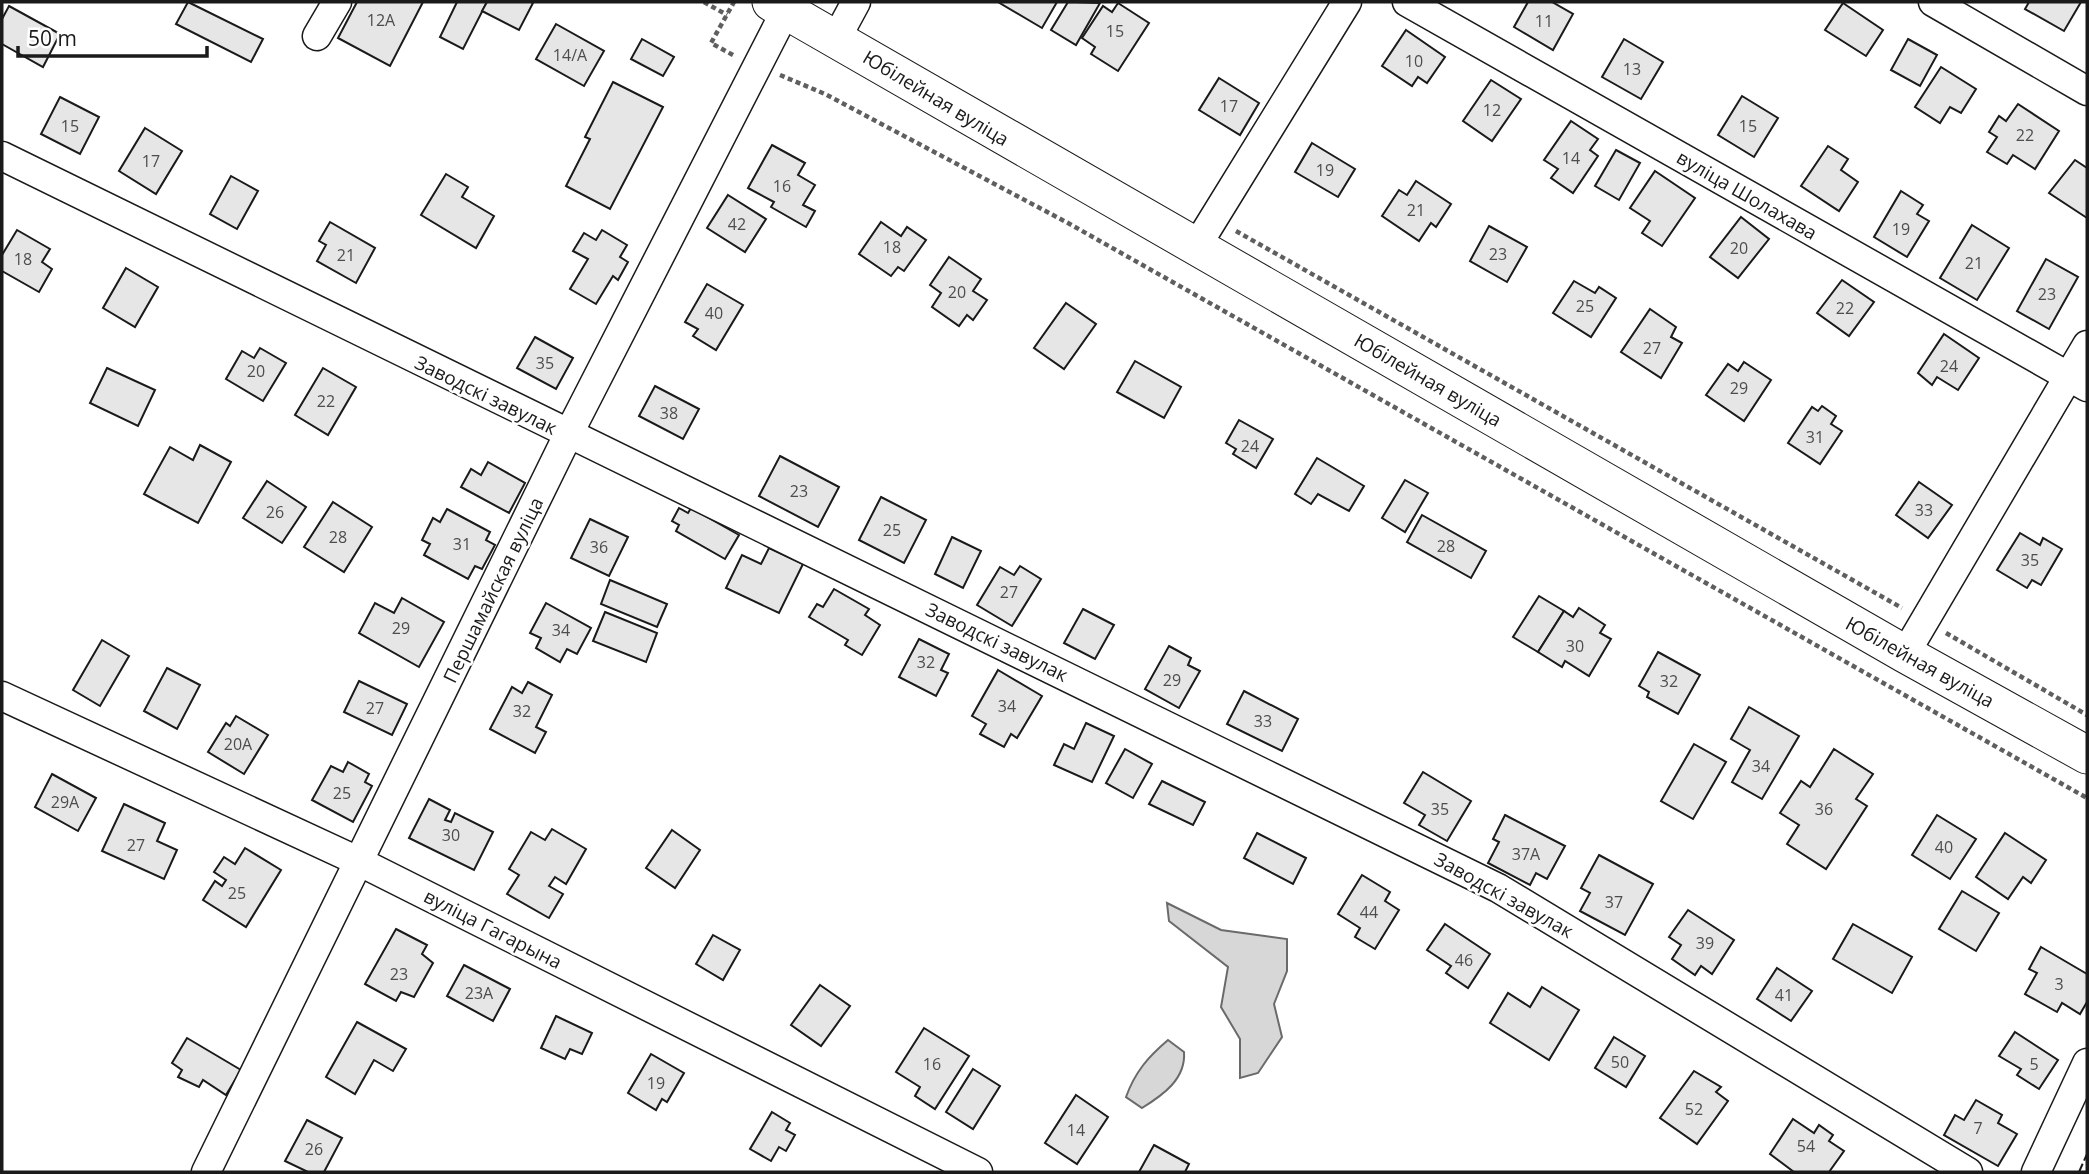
<svg xmlns="http://www.w3.org/2000/svg" width="2089" height="1174" font-family="'Open Sans',sans-serif">
<style>
.water{fill:#d7d7d7;stroke:#6a6a6a;stroke-width:2}
.building{fill:#e6e6e6;stroke:#1a1a1a;stroke-width:2}
.lines{fill:none;stroke-linecap:round;stroke-linejoin:round}
.minor-casing{stroke:#1a1a1a;stroke-width:31}
.major-casing{stroke:#1a1a1a;stroke-width:39}
.path{stroke:#5f5f5f;stroke-width:4.5;stroke-dasharray:5 3.5;stroke-linecap:butt}
.minor{stroke:#fff;stroke-width:28}
.major{stroke:#fff;stroke-width:37}
.fence{stroke:#1a1a1a;stroke-width:2;stroke-dasharray:9 3.5;stroke-linecap:butt}
.labels{text-anchor:middle;stroke-width:5;stroke-linejoin:round;paint-order:stroke}
.number-label{font-size:16px;fill:#4d4d4d}
.street-label{font-size:19px;fill:#1a1a1a;stroke:#fff}
</style>
<rect width="100%" height="100%" fill="#fff"/>
<!-- water -->
<g class="water">
<path d="M1167,903L1221,930L1287,939V971L1274,1004L1282,1037L1258,1073L1240,1078V1039L1221,1007L1228,967L1169,921Z"/>
<path d="M1168,1040L1184,1052C1186,1079 1163,1095 1142,1108L1126,1097C1135,1072 1148,1057 1168,1040Z"/>
</g>
<!-- building -->
<g class="building">
<path d="M188,2L263,39L251,62L176,24Z"/>
<path d="M357,2H423L390,66L338,38Z"/>
<path d="M457,2H487L463,49L440,37Z"/>
<path d="M487,2H531L533,3L519,30L482,11Z"/>
<path d="M998,2H1057L1042,28Z"/>
<path d="M1068,2L1100,3L1076,45L1051,30Z"/>
<path d="M1528,2H1552L1573,14L1553,50L1514,27Z"/>
<path d="M2029,2H2081L2064,31L2025,9Z"/>
<path d="M1118,3L1149,23L1118,71L1091,54L1095,47L1082,38L1103,6L1112,12Z"/>
<path d="M1843,3L1883,30L1866,56L1825,30Z"/>
<path d="M9,6L60,34L43,67L2,44V19Z"/>
<path d="M556,24L604,51L584,86L536,59Z"/>
<path d="M1406,30L1445,57L1427,83L1418,77L1412,86L1382,66Z"/>
<path d="M642,39L674,57L663,76L631,59Z"/>
<path d="M1624,39L1663,62L1641,99L1602,77Z"/>
<path d="M1908,39L1937,55L1920,86L1891,70Z"/>
<path d="M1941,67L1976,89L1961,113L1950,107L1940,123L1915,107Z"/>
<path d="M1219,78L1259,103L1240,135L1199,110Z"/>
<path d="M1491,80L1521,99L1492,141L1463,121Z"/>
<path d="M613,82L663,107L610,209L566,186L590,139L585,137Z"/>
<path d="M1742,96L1778,118L1754,157L1718,135Z"/>
<path d="M60,97L99,117L80,154L41,134Z"/>
<path d="M2018,104L2059,131L2035,169L2013,155L2007,164L1987,152L1997,137L1989,132L1999,116L2006,121Z"/>
<path d="M1571,121L1598,139L1590,150L1598,156L1573,193L1551,178L1558,169L1544,160Z"/>
<path d="M145,128L182,151L156,194L119,171Z"/>
<path d="M1312,143L1355,169L1338,197L1295,172Z"/>
<path d="M772,145L805,163L798,175L815,185L803,205L815,211L806,227L771,207L774,202L748,188Z"/>
<path d="M1828,146L1848,159L1841,170L1858,182L1839,211L1801,186Z"/>
<path d="M1616,150L1640,163L1619,200L1595,186Z"/>
<path d="M2075,160L2087,168V218L2049,193Z"/>
<path d="M1655,171L1695,198L1662,246L1642,233L1650,221L1630,208Z"/>
<path d="M446,174L468,187L462,197L494,216L476,248L421,215Z"/>
<path d="M231,176L258,191L237,229L210,214Z"/>
<path d="M1416,181L1451,204L1436,227L1431,223L1419,241L1382,216L1399,190L1407,195Z"/>
<path d="M1901,191L1923,205L1917,214L1929,221L1907,257L1874,237Z"/>
<path d="M728,195L766,219L745,252L707,228Z"/>
<path d="M1741,217L1769,239L1738,278L1710,257Z"/>
<path d="M330,222L375,248L356,283L317,261L326,245L319,241Z"/>
<path d="M881,222L901,236L907,227L926,240L904,271L898,267L891,276L859,254Z"/>
<path d="M1972,225L2009,248L1977,300L1940,278Z"/>
<path d="M1489,226L1527,247L1507,282L1470,261Z"/>
<path d="M17,230L50,249L42,262L52,269L39,292L2,271V255Z"/>
<path d="M602,230L627,245L620,257L628,262L618,280L613,276L596,304L570,289L588,259L573,251L584,233L596,240Z"/>
<path d="M949,257L981,279L973,291L987,300L973,320L967,315L959,326L932,307L941,293L930,285Z"/>
<path d="M2046,259L2078,277L2049,329L2017,311Z"/>
<path d="M126,268L158,287L135,327L103,308Z"/>
<path d="M1842,280L1874,302L1849,336L1817,313Z"/>
<path d="M1574,281L1595,293L1599,287L1616,298L1591,337L1553,313Z"/>
<path d="M707,284L743,305L716,350L693,336L698,329L685,322Z"/>
<path d="M1066,303L1096,324L1064,369L1034,348Z"/>
<path d="M1650,309L1676,327L1671,337L1682,343L1661,378L1621,352Z"/>
<path d="M1944,334L1979,358L1958,390L1937,377L1932,385L1918,373Z"/>
<path d="M535,337L573,358L556,389L517,368Z"/>
<path d="M260,348L286,363L263,401L226,379L242,351L254,358Z"/>
<path d="M1135,361L1181,387L1164,418L1117,392Z"/>
<path d="M1744,362L1771,380L1744,421L1706,395L1728,364L1738,371Z"/>
<path d="M107,368L155,390L138,426L90,403Z"/>
<path d="M323,368L356,387L328,435L295,415Z"/>
<path d="M655,386L699,409L683,439L639,416Z"/>
<path d="M1822,406L1836,416L1831,424L1842,431L1820,464L1788,443L1812,407L1818,411Z"/>
<path d="M1239,420L1273,439L1256,468L1233,454L1236,449L1226,443Z"/>
<path d="M200,445L231,462L198,523L144,494L170,447L193,460Z"/>
<path d="M780,456L839,487L818,527L759,496Z"/>
<path d="M1317,458L1364,486L1349,511L1318,494L1311,504L1295,494Z"/>
<path d="M488,462L525,483L509,513L461,487L471,469L481,475Z"/>
<path d="M1405,480L1428,493L1405,532L1382,518Z"/>
<path d="M267,481L306,507L282,543L243,518Z"/>
<path d="M1919,482L1952,505L1928,538L1896,515Z"/>
<path d="M881,497L926,520L904,563L859,540Z"/>
<path d="M333,502L372,527L344,572L304,547Z"/>
<path d="M679,508L688,513L691,508L739,535L725,559L676,531L679,525L672,521Z"/>
<path d="M447,509L490,532L486,540L495,545L482,569L475,566L468,579L424,555L430,544L422,540L433,518L440,522Z"/>
<path d="M1422,515L1486,551L1471,578L1407,542Z"/>
<path d="M590,519L628,537L609,576L571,558Z"/>
<path d="M2020,533L2040,545L2043,538L2062,549L2041,585L2032,580L2027,588L1997,570Z"/>
<path d="M952,537L981,551L963,588L935,574Z"/>
<path d="M769,548L803,564L779,613L726,588L742,555L761,564Z"/>
<path d="M1020,566L1041,579L1012,626L977,605L1000,567L1014,575Z"/>
<path d="M610,580L667,604L657,627L601,604Z"/>
<path d="M834,589L869,609L865,615L880,625L862,655L845,645L848,640L809,617L817,604L823,607Z"/>
<path d="M1539,596L1564,611L1538,652L1513,637Z"/>
<path d="M402,598L444,622L419,667L359,633L375,603L394,613Z"/>
<path d="M546,603L591,628L577,654L567,649L560,662L536,648L541,638L530,633Z"/>
<path d="M1579,608L1605,625L1600,633L1611,639L1589,676L1565,661L1562,667L1538,652L1564,611L1573,617Z"/>
<path d="M1083,609L1114,625L1095,659L1064,643Z"/>
<path d="M605,612L657,633L646,662L593,641Z"/>
<path d="M919,639L949,654L941,670L948,673L936,696L899,677Z"/>
<path d="M102,640L129,656L100,706L73,690Z"/>
<path d="M1169,646L1191,658L1188,665L1200,671L1179,708L1145,689Z"/>
<path d="M1658,652L1700,675L1678,714L1647,697L1649,692L1639,686Z"/>
<path d="M167,668L200,685L177,729L144,711Z"/>
<path d="M998,670L1042,696L1017,738L1011,734L1004,747L980,734L986,724L972,716Z"/>
<path d="M359,681L407,704L392,735L344,712Z"/>
<path d="M528,682L552,695L536,727L546,732L535,753L490,729L512,687L522,693Z"/>
<path d="M1244,691L1298,719L1282,751L1227,724Z"/>
<path d="M1749,707L1799,736L1762,799L1732,782L1750,750L1731,739Z"/>
<path d="M236,716L268,735L244,774L208,752L226,723L230,726Z"/>
<path d="M1086,723L1114,736L1092,782L1054,765L1064,744L1074,749Z"/>
<path d="M1694,744L1726,762L1693,819L1661,801Z"/>
<path d="M1125,749L1152,764L1133,798L1106,783Z"/>
<path d="M1834,749L1873,774L1856,799L1867,806L1826,869L1787,844L1799,825L1780,813L1801,781L1810,787Z"/>
<path d="M348,762L369,774L365,782L372,786L353,822L312,800L331,766L343,772Z"/>
<path d="M1423,772L1471,801L1447,841L1419,825L1425,815L1404,803Z"/>
<path d="M52,774L96,798L78,831L35,807Z"/>
<path d="M1162,781L1205,802L1193,825L1149,804Z"/>
<path d="M429,799L450,810L445,820L451,822L455,813L493,832L474,870L409,838Z"/>
<path d="M124,804L165,823L157,841L177,850L164,879L102,851Z"/>
<path d="M1505,815L1565,846L1547,879L1536,873L1530,885L1488,863L1499,842L1493,839Z"/>
<path d="M1937,815L1976,839L1950,879L1912,855Z"/>
<path d="M552,829L586,849L566,884L555,877L549,886L563,894L549,918L507,894L519,875L509,869L531,832L545,840Z"/>
<path d="M672,830L700,850L675,888L646,868Z"/>
<path d="M1257,833L1306,858L1293,884L1244,858Z"/>
<path d="M2005,833L2046,860L2031,883L2023,877L2008,899L1976,877Z"/>
<path d="M245,848L281,870L246,927L203,900L215,881L222,886L226,880L214,872L224,857L235,864Z"/>
<path d="M1599,855L1653,884L1625,935L1580,911L1590,893L1581,888Z"/>
<path d="M1362,875L1390,892L1385,901L1399,910L1375,949L1355,937L1360,928L1338,914Z"/>
<path d="M1962,891L1999,913L1976,951L1939,929Z"/>
<path d="M1688,910L1734,940L1712,974L1701,966L1695,975L1672,959L1681,945L1669,937Z"/>
<path d="M1445,924L1490,954L1468,988L1446,973L1451,966L1427,950Z"/>
<path d="M1853,924L1912,957L1892,993L1833,959Z"/>
<path d="M396,929L427,945L422,954L433,963L414,997L401,992L396,1001L365,984Z"/>
<path d="M713,935L740,950L723,980L696,964Z"/>
<path d="M2041,947L2087,974V1002L2080,1014L2062,1003L2057,1012L2025,994L2037,973L2029,969Z"/>
<path d="M464,965L510,989L493,1021L447,996Z"/>
<path d="M1777,968L1812,991L1791,1021L1757,999Z"/>
<path d="M820,985L850,1006L821,1046L791,1025Z"/>
<path d="M1542,987L1579,1010L1549,1060L1490,1023L1508,993L1530,1007Z"/>
<path d="M556,1016L592,1033L582,1054L570,1049L565,1059L541,1048Z"/>
<path d="M357,1022L406,1049L393,1071L374,1060L355,1094L326,1077Z"/>
<path d="M924,1028L969,1056L935,1109L915,1096L920,1087L896,1072Z"/>
<path d="M2015,1032L2058,1060L2039,1089L2017,1075L2021,1069L1999,1056Z"/>
<path d="M1614,1037L1645,1056L1626,1087L1595,1068Z"/>
<path d="M187,1038L241,1070L226,1095L203,1080L199,1087L178,1077L182,1070L172,1063Z"/>
<path d="M651,1054L684,1073L667,1102L662,1099L656,1110L628,1093Z"/>
<path d="M973,1069L1000,1086L973,1129L946,1112Z"/>
<path d="M1694,1071L1721,1087L1716,1092L1728,1101L1697,1144L1660,1118Z"/>
<path d="M1076,1095L1108,1117L1077,1164L1045,1143Z"/>
<path d="M1976,1100L2002,1115L1998,1123L2017,1134L1998,1166L1944,1135L1955,1115L1964,1120Z"/>
<path d="M772,1112L790,1123L786,1130L795,1135L786,1151L779,1147L771,1161L750,1149Z"/>
<path d="M1793,1119L1814,1133L1819,1125L1833,1135L1829,1141L1844,1151L1829,1172H1794L1770,1154Z"/>
<path d="M307,1120L342,1138L324,1172H308L285,1161Z"/>
<path d="M1154,1145L1189,1164L1185,1172H1139Z"/>
</g>
<g class="lines">
<!-- minor casing -->
<g class="minor-casing">
<g id="minor">
<path d="M1407,2L2087,387"/>
<path d="M1933,2L2087,91"/>
<path d="M317,36L337,2"/>
<path d="M836,39L856,2"/>
<path d="M2,156L1498,888L1968,1172"/>
<path d="M1196,247L1347,2"/>
<path d="M1905,654L2087,345"/>
<path d="M2,696L360,862L978,1172"/>
<path d="M206,1172L568,435L786,10"/>
<path d="M2036,1172L2087,1063"/>
</g>
</g>
<!-- major casing -->
<g class="major-casing">
<path id="major" d="M771,2L1905,654L2087,755"/>
</g>
<!-- path -->
<g class="path">
<path d="M704,2L727,15"/>
<path d="M733,55L711,43L734,2"/>
<path d="M780,75L825,94L1068,223L2087,798"/>
<path d="M1236,231L1902,608"/>
<path d="M1946,633L2087,715"/>
</g>
<!-- minor -->
<use href="#minor" class="minor"/>
<!-- major -->
<use href="#major" class="major"/>
<!-- fence -->
<path class="fence" d="M2079,1172L2087,1154"/>
</g>
<g class="labels">
<!-- number labels -->
<g class="number-label">
<text x="381" y="26">12А</text>
<text x="1544" y="27">11</text>
<text x="1115" y="37">15</text>
<text x="570" y="61">14/А</text>
<text x="1414" y="67">10</text>
<text x="1632" y="75">13</text>
<text x="1229" y="112">17</text>
<text x="1492" y="116">12</text>
<text x="70" y="132">15</text>
<text x="1748" y="132">15</text>
<text x="2025" y="141">22</text>
<text x="1571" y="164">14</text>
<text x="151" y="167">17</text>
<text x="1325" y="176">19</text>
<text x="782" y="192">16</text>
<text x="1416" y="216">21</text>
<text x="737" y="230">42</text>
<text x="1901" y="235">19</text>
<text x="892" y="253">18</text>
<text x="1739" y="254">20</text>
<text x="1498" y="260">23</text>
<text x="346" y="261">21</text>
<text x="23" y="265">18</text>
<text x="1974" y="269">21</text>
<text x="957" y="298">20</text>
<text x="2047" y="300">23</text>
<text x="1585" y="312">25</text>
<text x="1845" y="314">22</text>
<text x="714" y="319">40</text>
<text x="1652" y="354">27</text>
<text x="545" y="369">35</text>
<text x="1949" y="372">24</text>
<text x="256" y="377">20</text>
<text x="1739" y="394">29</text>
<text x="326" y="407">22</text>
<text x="669" y="419">38</text>
<text x="1815" y="443">31</text>
<text x="1250" y="452">24</text>
<text x="799" y="497">23</text>
<text x="1924" y="516">33</text>
<text x="275" y="518">26</text>
<text x="892" y="536">25</text>
<text x="338" y="543">28</text>
<text x="462" y="550">31</text>
<text x="1446" y="552">28</text>
<text x="599" y="553">36</text>
<text x="2030" y="566">35</text>
<text x="1009" y="598">27</text>
<text x="401" y="634">29</text>
<text x="561" y="636">34</text>
<text x="1575" y="652">30</text>
<text x="926" y="668">32</text>
<text x="1172" y="686">29</text>
<text x="1669" y="687">32</text>
<text x="1007" y="712">34</text>
<text x="375" y="714">27</text>
<text x="522" y="717">32</text>
<text x="1263" y="727">33</text>
<text x="238" y="750">20А</text>
<text x="1761" y="772">34</text>
<text x="342" y="799">25</text>
<text x="65" y="808">29А</text>
<text x="1440" y="815">35</text>
<text x="1824" y="815">36</text>
<text x="451" y="841">30</text>
<text x="136" y="851">27</text>
<text x="1944" y="853">40</text>
<text x="1526" y="860">37А</text>
<text x="237" y="899">25</text>
<text x="1614" y="908">37</text>
<text x="1369" y="918">44</text>
<text x="1705" y="949">39</text>
<text x="1464" y="966">46</text>
<text x="399" y="980">23</text>
<text x="2059" y="990">3</text>
<text x="479" y="999">23А</text>
<text x="1784" y="1001">41</text>
<text x="1620" y="1068">50</text>
<text x="932" y="1070">16</text>
<text x="2034" y="1070">5</text>
<text x="656" y="1089">19</text>
<text x="1694" y="1115">52</text>
<text x="1978" y="1134">7</text>
<text x="1076" y="1136">14</text>
<text x="1806" y="1152">54</text>
<text x="314" y="1155">26</text>
</g>
<!-- street labels -->
<g class="street-label">
<text transform="translate(936 98) rotate(31)" y="7">Юбілейная вуліца</text>
<text transform="translate(1747 195) rotate(30)" y="7">вуліца Шолахава</text>
<text transform="translate(1428 380) rotate(30)" y="7">Юбілейная вуліца</text>
<text transform="translate(486 395) rotate(26)" y="7">Заводскі завулак</text>
<text transform="translate(493 590) rotate(-64)" y="7">Першамайская вуліца</text>
<text transform="translate(997 642) rotate(26)" y="7">Заводскі завулак</text>
<text transform="translate(1920 662) rotate(29)" y="7">Юбілейная вуліца</text>
<text transform="translate(1504 895) rotate(29)" y="7">Заводскі завулак</text>
<text transform="translate(493 929) rotate(27)" y="7">вуліца Гагарына</text>
</g>
</g>
<!-- border -->
<rect width="2089" height="1174" fill="none" stroke="#1a1a1a" stroke-width="7"/>
<!-- scale -->
<path d="M18 46v10h189v-10" fill="none" stroke="#1a1a1a" stroke-width="3.5"/>
<text x="28" y="46" font-size="21" fill="#1a1a1a" stroke="#ffffff" stroke-width="5" paint-order="stroke">50 m</text>
</svg>
